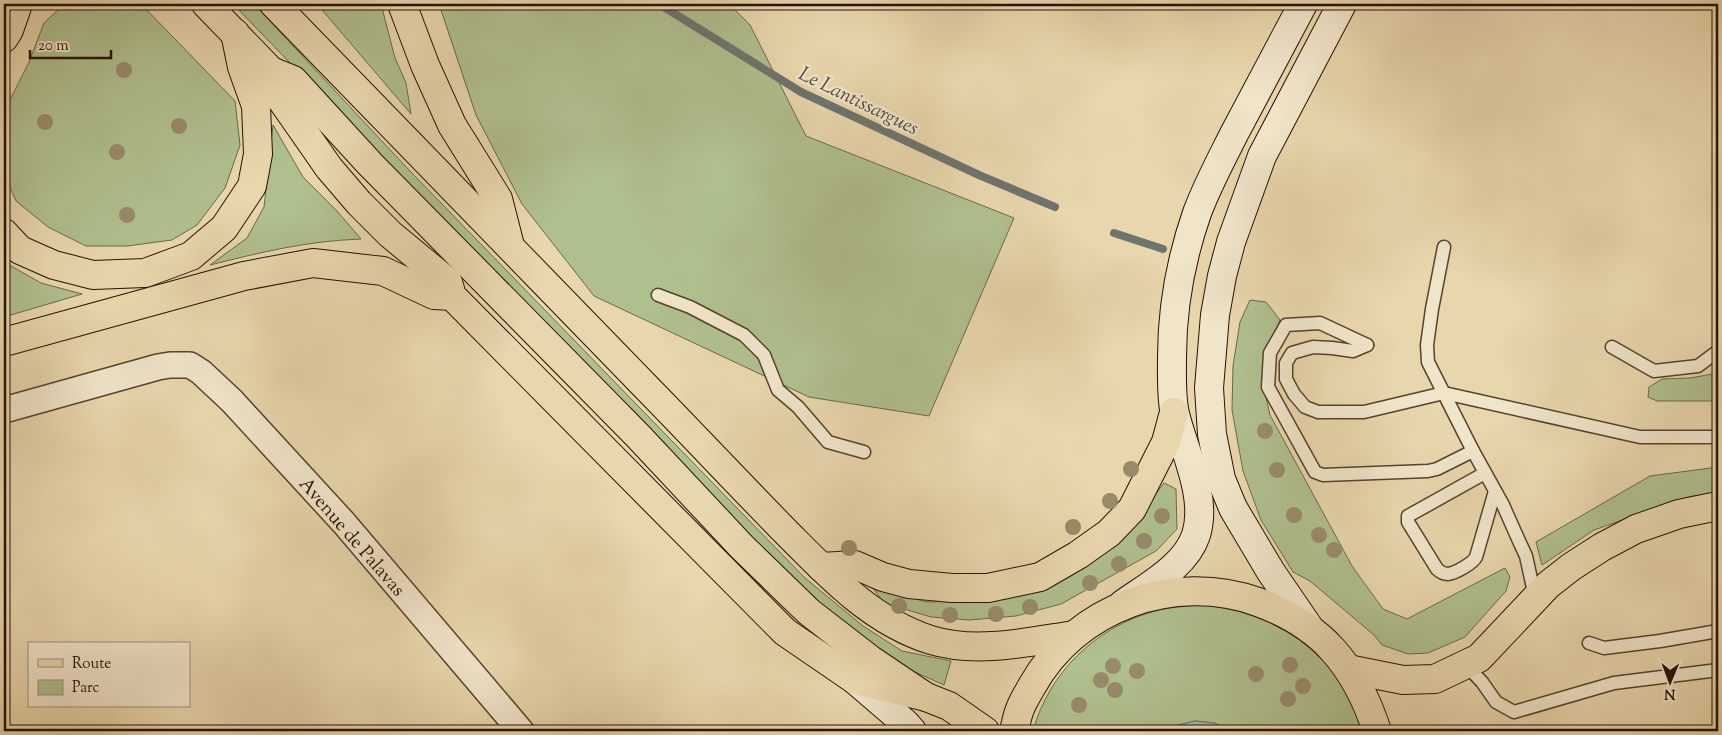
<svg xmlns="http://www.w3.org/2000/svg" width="1722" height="735" font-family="'Sorts Mill Goudy',serif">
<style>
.green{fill:#b0bf8e;stroke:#6b6848}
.water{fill:#9eb6b6;stroke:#6e746e}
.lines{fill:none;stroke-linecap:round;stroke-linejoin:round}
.stream{stroke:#6e746e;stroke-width:8}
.lane-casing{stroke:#56422d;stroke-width:15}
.street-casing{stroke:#56422d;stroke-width:28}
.secondary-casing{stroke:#261103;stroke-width:30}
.primary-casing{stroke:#261103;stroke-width:30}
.highway-casing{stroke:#261103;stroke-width:30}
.lane{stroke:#f0e4c9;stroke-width:12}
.street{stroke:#f0e4c9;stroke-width:25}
.secondary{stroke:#f0e4c9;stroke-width:28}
.primary{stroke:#e8d6ac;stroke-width:28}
.highway{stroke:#e8d6ac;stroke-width:28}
.tree{fill:#988b6a}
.labels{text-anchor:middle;stroke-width:5;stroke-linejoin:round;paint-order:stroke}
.street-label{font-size:19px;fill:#261103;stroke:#f0e4c9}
.water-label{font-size:20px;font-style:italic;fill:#504b42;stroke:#f0e4c9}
</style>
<rect width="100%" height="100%" fill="#e8d6ac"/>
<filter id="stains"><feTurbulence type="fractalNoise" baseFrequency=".004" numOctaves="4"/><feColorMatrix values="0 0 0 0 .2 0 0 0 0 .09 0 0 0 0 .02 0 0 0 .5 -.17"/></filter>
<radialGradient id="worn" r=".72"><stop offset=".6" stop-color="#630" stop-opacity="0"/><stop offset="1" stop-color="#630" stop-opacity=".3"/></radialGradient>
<!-- green -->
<g class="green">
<path d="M64,4H141L235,101L240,145L225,188L197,225L172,240L127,246H86L48,227L16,201L4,174V120L9,102L29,62L44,23Z"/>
<path d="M233,4H254L409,170L805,578L863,626L902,651L951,661L944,685L893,662L855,634L786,576Z"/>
<path d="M317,4H381L395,58L406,83L411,114Z"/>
<path d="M439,4H729L750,25L806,136L1014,218L929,416L809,397L594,296L522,204L476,115Z"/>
<path d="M273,125L303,177L337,211L361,239C307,241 262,252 210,265L247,238L264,207Z"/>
<path d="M4,262L41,283L82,294L4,317Z"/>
<path d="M1250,300L1266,302L1280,320L1265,354L1262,379L1270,415L1352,566L1383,609L1407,619L1505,568L1510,577L1506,591L1465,637L1428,653L1408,654L1382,645L1374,635L1310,581L1293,572L1261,520L1243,471L1232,410L1233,366L1240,322Z"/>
<path d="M1718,373V401H1657L1648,397L1649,387L1662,379L1690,378Z"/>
<path d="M1718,467V492L1688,497L1594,530L1542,565L1536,542L1650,476Z"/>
<path d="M1164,483L1176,489L1177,529L1156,551L1061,604L1016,616L969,620L931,617L884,603L872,587L927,602L1006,599L1053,580L1140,515Z"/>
<path d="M1204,605C1278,613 1342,656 1361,731H1231L1214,723L1195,721L1174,726L1165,731L1139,730L1138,731H1033C1049,672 1096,627 1155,611C1171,607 1187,606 1204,605Z"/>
</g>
<!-- water -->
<path class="water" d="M1195,721L1214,723L1231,731H1165L1174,726Z"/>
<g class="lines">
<!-- stream -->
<g class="stream">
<path d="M659,4L801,92L979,175L1055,207"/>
<path d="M1114,233L1163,249"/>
</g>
<!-- lane casing -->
<g class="lane-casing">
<g id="lane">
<path d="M1444,247L1432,309L1427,345L1428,362L1473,451L1503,505L1519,541L1526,556L1535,597"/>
<path d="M658,295L690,307L744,335L764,355L778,390L798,407L828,442L864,452"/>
<path d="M1367,345L1353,351L1332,348L1313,347L1292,353L1286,363V379L1294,394L1305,407L1318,412H1364L1444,393L1640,437H1718"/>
<path d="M1367,345L1320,323L1286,325L1270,353L1268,387L1315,472L1323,475L1428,471L1437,469L1473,451"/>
<path d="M1612,347L1654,371L1698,366L1718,351"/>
<path d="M1485,473L1408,516V522L1437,569C1440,572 1444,574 1448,574C1456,573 1473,563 1476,557L1495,491"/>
<path d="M1589,643L1604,648L1660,641L1718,631"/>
<path d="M1465,664L1482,682L1496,702L1514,712L1614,683L1718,670"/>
</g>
</g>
<!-- street casing -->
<g class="street-casing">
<path id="street" d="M4,410L158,367L170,365H190L201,372L232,401L344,523L521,731"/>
</g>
<!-- secondary casing -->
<g class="secondary-casing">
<g id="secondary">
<path d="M1123,604C1148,586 1186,566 1196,535C1208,497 1184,451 1175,414C1171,398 1172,374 1172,357C1172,309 1181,259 1197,213C1207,186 1221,160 1234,134C1257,90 1280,47 1303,4"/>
<path d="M1310,629L1271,572L1233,508L1221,479L1212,434L1209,388L1215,315L1222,276L1231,242L1262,156L1342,4"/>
<path d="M855,680L905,723L912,731"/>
</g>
</g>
<!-- primary casing -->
<g class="primary-casing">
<g id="primary">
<path d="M206,4L271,71L293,80L370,164L638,436L742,547L809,612L871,660L926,697"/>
<path d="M274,4C397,132 522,259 646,387C692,434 737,482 783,529C826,572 870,621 931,640C976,654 1028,642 1074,635"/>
<path d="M271,71L276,92L329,168L359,203L390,234L448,282L452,296L785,632L855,680L926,697L949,706L985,731"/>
<path d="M821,567L855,565L883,577L909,584L952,588H988L1040,577L1078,555L1109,533L1132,509L1166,442L1174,412"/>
<path d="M1348,669L1403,680L1435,679L1479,658L1548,585L1571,567L1602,547L1636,529L1679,514L1718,506"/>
<path d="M1014,731C1016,724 1017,716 1020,709C1023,701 1028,693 1032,686C1076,607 1174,572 1258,602C1285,612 1312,627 1332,649C1354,673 1367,700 1377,731"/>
</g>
</g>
<!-- highway casing -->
<g class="highway-casing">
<g id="highway">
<path d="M402,4L425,65L452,125L498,199L510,246"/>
<path d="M4,38L9,30L18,4"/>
<path d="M4,233L20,250L54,265L93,275L145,273L191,256L224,228L252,186L258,154L256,106L242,67L235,33"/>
<path d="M4,342L244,276L313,263L383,271L434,295L452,296"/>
</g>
</g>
<!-- lane -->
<use href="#lane" class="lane"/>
<!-- street -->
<use href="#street" class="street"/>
<!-- secondary -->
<use href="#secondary" class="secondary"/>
<!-- primary -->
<use href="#primary" class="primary"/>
<!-- highway -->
<use href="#highway" class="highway"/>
</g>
<!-- trees -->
<g class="tree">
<circle cx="124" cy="70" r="8"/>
<circle cx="45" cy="122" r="8"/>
<circle cx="179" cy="126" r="8"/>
<circle cx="117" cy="152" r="8"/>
<circle cx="127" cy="215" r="8"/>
<circle cx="1265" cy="431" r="8"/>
<circle cx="1131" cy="469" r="8"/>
<circle cx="1277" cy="470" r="8"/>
<circle cx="1110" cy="501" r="8"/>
<circle cx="1294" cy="515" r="8"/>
<circle cx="1162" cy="516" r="8"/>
<circle cx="1073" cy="527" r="8"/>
<circle cx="1319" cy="535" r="8"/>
<circle cx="1144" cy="541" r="8"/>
<circle cx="849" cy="548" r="8"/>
<circle cx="1334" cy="550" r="8"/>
<circle cx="1119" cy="564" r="8"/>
<circle cx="1090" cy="583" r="8"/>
<circle cx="899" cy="606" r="8"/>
<circle cx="1030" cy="607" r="8"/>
<circle cx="996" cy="614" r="8"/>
<circle cx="950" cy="615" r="8"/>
<circle cx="1290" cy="665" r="8"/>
<circle cx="1113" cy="666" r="8"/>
<circle cx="1137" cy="671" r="8"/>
<circle cx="1256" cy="674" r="8"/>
<circle cx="1101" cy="680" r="8"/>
<circle cx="1303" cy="686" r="8"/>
<circle cx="1115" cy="690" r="8"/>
<circle cx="1288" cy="699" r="8"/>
<circle cx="1079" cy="705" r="8"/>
</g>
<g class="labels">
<!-- street labels -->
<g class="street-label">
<text transform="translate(353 536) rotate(49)" y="7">Avenue de Palavas</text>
</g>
<!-- water labels -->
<g class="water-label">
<text transform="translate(859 100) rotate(26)" y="7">Le Lantissargues</text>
</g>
</g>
<!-- margin -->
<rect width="1722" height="735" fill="none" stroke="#e8d6ac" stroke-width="20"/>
<rect x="5" y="5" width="1712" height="725" fill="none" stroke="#261103" stroke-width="2.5"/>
<rect x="10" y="10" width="1702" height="715" fill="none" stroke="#261103"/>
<!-- legend -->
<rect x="28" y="642" width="162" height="65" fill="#f0e4c9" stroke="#9f907a"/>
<rect x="38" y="659" width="25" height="8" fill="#e8d6ac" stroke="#9f907a"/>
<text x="72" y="668" font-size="15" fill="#261103">Route</text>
<rect x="38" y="680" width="25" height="15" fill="#b0bf8e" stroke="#9f907a"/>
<text x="72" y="692" font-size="15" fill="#261103">Parc</text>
<!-- north arrow -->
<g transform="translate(1670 682) rotate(181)" stroke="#f0e4c9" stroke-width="4" paint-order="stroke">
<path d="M0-4L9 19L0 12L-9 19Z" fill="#261103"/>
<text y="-8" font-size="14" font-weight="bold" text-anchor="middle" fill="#261103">N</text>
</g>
<!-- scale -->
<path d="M30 50v8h81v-8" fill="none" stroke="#261103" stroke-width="2.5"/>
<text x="38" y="50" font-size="15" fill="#261103" stroke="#f0e4c9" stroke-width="4" paint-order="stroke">20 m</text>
<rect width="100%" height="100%" filter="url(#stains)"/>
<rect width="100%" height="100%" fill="url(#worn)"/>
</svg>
